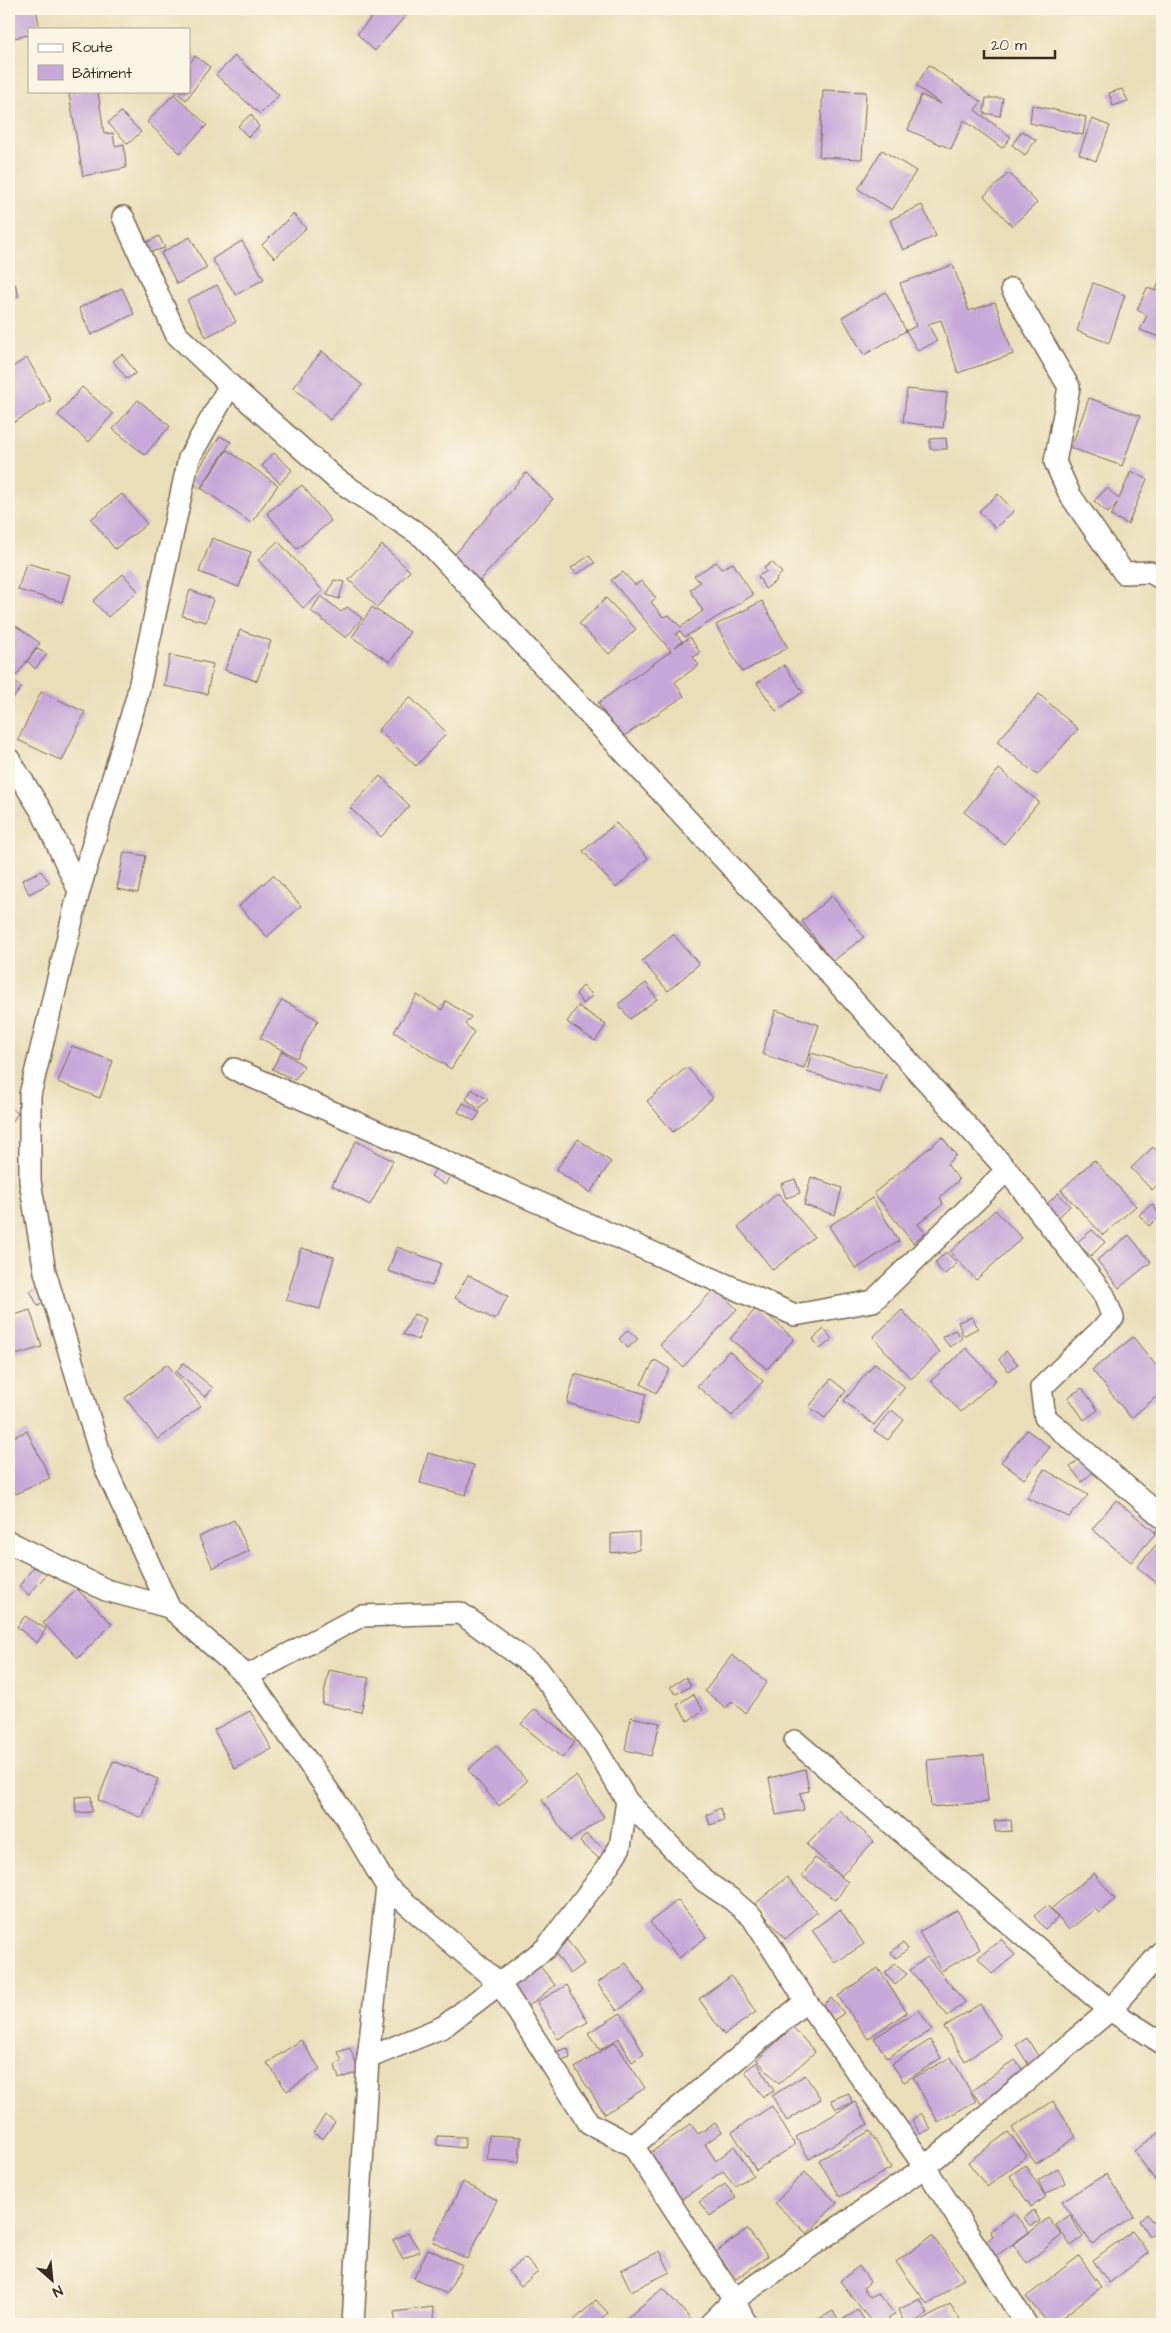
<svg xmlns="http://www.w3.org/2000/svg" width="1171" height="2333" font-family="'Architects Daughter',sans-serif">
<style>
.building{fill:#c6a9d9}
.lines{fill:none;stroke-linecap:round;stroke-linejoin:round}
.minor-casing{stroke:#786954;stroke-width:24}
.minor{stroke:#fff;stroke-width:21}
</style>
<rect width="100%" height="100%" fill="#fcf5e5"/>
<filter id="ink" filterUnits="userSpaceOnUse"><feTurbulence type="fractalNoise" baseFrequency=".02" numOctaves="2"/><feDisplacementMap in="SourceGraphic" scale="10" xChannelSelector="R" yChannelSelector="G"/><feConvolveMatrix kernelMatrix="1 2 1 2 8 2 1 2 1" color-interpolation-filters="sRGB"/></filter>
<filter id="wash" filterUnits="userSpaceOnUse"><feTurbulence type="fractalNoise" baseFrequency=".0096" numOctaves="4" result="noise"/><feDisplacementMap in="SourceGraphic" scale="20" xChannelSelector="R" yChannelSelector="G"/><feGaussianBlur stdDeviation="1.12" result="paint"/><feColorMatrix in="noise" values="0 0 0 0 0 0 0 0 0 0 0 0 0 0 0 0 0 1.4 0 .05"/><feComposite in="paint" operator="in"/></filter>
<g filter="url(#wash)">
<rect width="100%" height="100%" fill="#eadeb9"/>
<g id="blocks">
<!-- building -->
<g class="building">
<path d="M9,9H36L40,29H29V35L9,39Z"/>
<path d="M379,9H403L408,13L375,51L357,34Z"/>
<path d="M195,56L210,67L186,100L174,91H189V64Z"/>
<path d="M235,56L279,95L260,114L216,75Z"/>
<path d="M929,65L981,102L975,110L1011,137L1002,148L964,120L951,149L908,130L921,95L941,104L916,86Z"/>
<path d="M1122,89L1128,101L1113,106L1109,93Z"/>
<path d="M823,90L866,92L862,159L819,157Z"/>
<path d="M82,91H98L104,134L113,133L115,146L124,144L126,168L83,176L69,94Z"/>
<path d="M174,94L207,125L180,153L147,122Z"/>
<path d="M986,98H1003L1000,116L984,113Z"/>
<path d="M1032,105L1086,117L1083,135L1030,123Z"/>
<path d="M121,112L141,132L128,144L108,123Z"/>
<path d="M251,114L259,127L248,137L238,126Z"/>
<path d="M1092,119L1110,126L1096,161L1079,154Z"/>
<path d="M1022,131L1036,140L1025,155L1012,145Z"/>
<path d="M882,150L916,171L892,210L858,189Z"/>
<path d="M1009,173L1037,203L1012,226L984,196Z"/>
<path d="M922,205L936,236L903,250L890,220Z"/>
<path d="M293,214L306,228L275,258L262,245Z"/>
<path d="M159,236L165,248L150,252L145,243Z"/>
<path d="M190,237L207,268L177,284L161,253Z"/>
<path d="M242,241L264,279L236,295L212,259Z"/>
<path d="M953,265L969,311L995,302L1013,354L958,373L941,320L928,324L937,341L918,351L906,331L864,355L842,317L886,292L906,331L916,326L900,283Z"/>
<path d="M1162,272V338L1140,330L1147,315L1137,310L1147,288L1156,291Z"/>
<path d="M1093,283L1125,295L1109,343L1077,331Z"/>
<path d="M15,284L19,296L9,301V287Z"/>
<path d="M217,285L236,322L206,337L187,300Z"/>
<path d="M122,288L134,314L91,335L79,308Z"/>
<path d="M322,351L362,385L330,420L293,387Z"/>
<path d="M122,354L136,373L127,379L113,361Z"/>
<path d="M27,358L51,400L13,423L9,415V369Z"/>
<path d="M82,387L113,414L89,442L58,415Z"/>
<path d="M907,389L947,393L943,428L903,422Z"/>
<path d="M1089,398L1140,416L1122,466L1071,448Z"/>
<path d="M138,400L170,426L145,455L113,429Z"/>
<path d="M220,436L231,442L200,489L191,481Z"/>
<path d="M946,438L947,449H930V439Z"/>
<path d="M227,450L278,485L251,523L201,488Z"/>
<path d="M274,453L292,470L280,483L262,466Z"/>
<path d="M1131,471L1147,479L1128,524L1111,516L1117,503L1108,513L1094,501L1107,488L1119,499Z"/>
<path d="M526,473L553,499L476,585L448,562Z"/>
<path d="M302,485L331,521L297,549L267,513Z"/>
<path d="M122,494L147,524L115,549L91,519Z"/>
<path d="M998,494L1014,511L995,528L979,511Z"/>
<path d="M212,538L251,552L239,587L199,572Z"/>
<path d="M278,541L323,591L303,608L258,560Z"/>
<path d="M382,545L410,571L377,607L349,580Z"/>
<path d="M589,556L595,563L577,574L571,568Z"/>
<path d="M716,562L721,569L733,563L753,595L685,637L680,631L676,634L682,641L675,647L690,637L700,653L693,657L699,665L675,682L684,696L621,738L598,703L671,651L611,580L623,572L635,585L642,581L656,598L651,602L663,617L669,615L681,627L703,611L690,590L700,582L694,576Z"/>
<path d="M772,562L782,573L776,579L777,580L765,589L758,576L767,571L764,568Z"/>
<path d="M26,563L70,575L62,602L18,590Z"/>
<path d="M123,574L138,591L108,617L93,601Z"/>
<path d="M334,580L344,582L339,599L327,595Z"/>
<path d="M190,590L213,599L206,622L182,616Z"/>
<path d="M321,596L341,612L347,607L362,618L346,638L311,611Z"/>
<path d="M606,598L636,629L609,654L579,624Z"/>
<path d="M762,601L788,648L742,672L716,625Z"/>
<path d="M372,607L410,632L390,662L352,637Z"/>
<path d="M12,623L40,643L16,676L9,671V628Z"/>
<path d="M240,630L271,641L257,681L225,670Z"/>
<path d="M37,649L47,654L35,669L27,661Z"/>
<path d="M170,655L213,664L207,694L164,686Z"/>
<path d="M784,665L803,692L776,711L757,683Z"/>
<path d="M9,677L22,687L9,703Z"/>
<path d="M41,692L85,712L62,761L18,740Z"/>
<path d="M1039,694L1078,729L1037,775L997,742Z"/>
<path d="M410,697L447,733L416,766L378,730Z"/>
<path d="M999,769L1039,802L1004,844L964,812Z"/>
<path d="M380,776L410,806L381,837L350,808Z"/>
<path d="M616,823L648,858L616,888L583,851Z"/>
<path d="M124,852L146,856L138,893L117,889Z"/>
<path d="M41,871L50,883L29,894L22,880Z"/>
<path d="M273,875L301,906L267,937L239,906Z"/>
<path d="M832,896L864,937L832,962L802,921Z"/>
<path d="M673,934L699,964L668,991L642,961Z"/>
<path d="M646,983L657,999L630,1019L618,1004Z"/>
<path d="M583,986L593,995L583,1004L576,994Z"/>
<path d="M417,995L442,1010L446,1001L471,1017L465,1024L474,1032L451,1069L394,1032Z"/>
<path d="M282,1000L318,1020L297,1058L260,1038Z"/>
<path d="M578,1006L606,1025L595,1041L567,1022Z"/>
<path d="M776,1010L819,1025L804,1068L762,1054Z"/>
<path d="M72,1046L113,1061L100,1098L58,1082Z"/>
<path d="M282,1051L304,1066L295,1080L272,1069Z"/>
<path d="M811,1053L886,1074L880,1093L807,1072Z"/>
<path d="M687,1067L713,1098L673,1132L647,1101Z"/>
<path d="M472,1089L488,1100L478,1109L466,1099Z"/>
<path d="M463,1103L480,1113L474,1121L458,1112Z"/>
<path d="M9,1107L18,1113L9,1127Z"/>
<path d="M942,1137L956,1155L947,1164L959,1180L940,1197L943,1204L918,1224L925,1233L913,1243L874,1193Z"/>
<path d="M578,1139L611,1162L590,1193L556,1170Z"/>
<path d="M356,1141L393,1161L370,1205L332,1185Z"/>
<path d="M1153,1147L1162,1156V1180L1152,1190L1131,1168Z"/>
<path d="M1094,1160L1136,1206L1103,1235L1061,1190Z"/>
<path d="M441,1161L454,1169L445,1185L431,1176Z"/>
<path d="M811,1177L842,1188L835,1215L804,1205Z"/>
<path d="M795,1179L800,1193L786,1198L781,1184Z"/>
<path d="M778,1193L814,1237L773,1270L738,1227Z"/>
<path d="M1058,1193L1070,1206L1056,1220L1044,1207Z"/>
<path d="M872,1198L899,1241L856,1269L829,1226Z"/>
<path d="M1152,1204L1160,1216L1149,1226L1139,1215Z"/>
<path d="M995,1210L1022,1238L976,1280L950,1252Z"/>
<path d="M1092,1230L1105,1242L1091,1256L1076,1243Z"/>
<path d="M1129,1235L1151,1262L1119,1288L1097,1260Z"/>
<path d="M397,1247L441,1263L432,1286L388,1271Z"/>
<path d="M301,1248L334,1257L320,1309L286,1300Z"/>
<path d="M946,1252L957,1263L944,1275L935,1263Z"/>
<path d="M468,1275L508,1296L495,1320L455,1298Z"/>
<path d="M43,1284L53,1298L38,1306L30,1291Z"/>
<path d="M715,1288L737,1309L683,1367L660,1345Z"/>
<path d="M758,1306L794,1339L767,1369L730,1339Z"/>
<path d="M30,1310L42,1347L9,1357V1317Z"/>
<path d="M902,1310L940,1352L911,1379L873,1337Z"/>
<path d="M414,1314L426,1319L418,1340L403,1334Z"/>
<path d="M972,1317L978,1328L963,1336L958,1322Z"/>
<path d="M824,1329L832,1339L820,1349L813,1339Z"/>
<path d="M628,1330L638,1339L628,1348L619,1339Z"/>
<path d="M955,1330L962,1338L950,1347L942,1337Z"/>
<path d="M1133,1337L1162,1373V1392L1131,1418L1092,1370Z"/>
<path d="M966,1348L996,1380L961,1412L931,1381Z"/>
<path d="M729,1351L763,1381L732,1416L697,1386Z"/>
<path d="M1006,1351L1018,1364L1009,1371L999,1360Z"/>
<path d="M655,1360L670,1369L656,1393L641,1384Z"/>
<path d="M183,1363L213,1388L205,1397L176,1372Z"/>
<path d="M875,1363L905,1387L874,1425L844,1401Z"/>
<path d="M167,1364L201,1406L158,1440L125,1398Z"/>
<path d="M575,1374L646,1394L638,1424L567,1403Z"/>
<path d="M831,1379L846,1391L825,1418L809,1407Z"/>
<path d="M1082,1388L1098,1410L1084,1420L1068,1397Z"/>
<path d="M892,1410L904,1420L888,1440L874,1431Z"/>
<path d="M1027,1430L1050,1447L1024,1479L1001,1462Z"/>
<path d="M27,1431L50,1478L16,1494L9,1480V1439Z"/>
<path d="M428,1453L474,1465L466,1495L420,1483Z"/>
<path d="M1083,1456L1095,1470L1082,1482L1070,1467Z"/>
<path d="M1044,1469L1088,1495L1069,1517L1027,1498Z"/>
<path d="M1116,1500L1156,1533L1131,1562L1092,1529Z"/>
<path d="M234,1520L249,1551L213,1568L199,1537Z"/>
<path d="M1161,1524L1162,1526V1537L1155,1532Z"/>
<path d="M639,1532V1550L611,1553V1534Z"/>
<path d="M1162,1538V1580L1158,1584L1137,1567Z"/>
<path d="M38,1562L50,1570L29,1595L19,1586Z"/>
<path d="M77,1589L112,1624L78,1658L43,1623Z"/>
<path d="M25,1616L46,1629L37,1643L17,1627Z"/>
<path d="M732,1655L767,1682L745,1713L732,1701L726,1708L705,1691Z"/>
<path d="M329,1670L369,1678L361,1712L322,1704Z"/>
<path d="M686,1677L691,1686L676,1694L670,1687Z"/>
<path d="M693,1694L703,1710L688,1721L677,1705Z"/>
<path d="M535,1709L575,1742L562,1758L521,1724Z"/>
<path d="M250,1711L272,1749L235,1769L214,1730Z"/>
<path d="M631,1717L660,1723L651,1756L625,1750Z"/>
<path d="M496,1745L527,1781L499,1806L468,1770Z"/>
<path d="M984,1755L988,1802L931,1807L927,1760Z"/>
<path d="M113,1761L158,1779L142,1818L98,1800Z"/>
<path d="M805,1769L809,1791L800,1793L804,1810L776,1815L769,1778Z"/>
<path d="M576,1776L604,1817L570,1841L542,1800Z"/>
<path d="M91,1796L92,1812L76,1813L75,1797Z"/>
<path d="M720,1808L724,1820L710,1825L707,1815Z"/>
<path d="M839,1810L874,1841L841,1876L807,1845Z"/>
<path d="M1011,1820L1012,1831L996,1832L994,1821Z"/>
<path d="M586,1834L610,1854L602,1861L580,1842Z"/>
<path d="M815,1858L848,1882L836,1900L802,1876Z"/>
<path d="M1094,1873L1115,1899L1099,1913L1095,1909L1069,1930L1051,1909Z"/>
<path d="M787,1877L817,1912L785,1939L755,1904Z"/>
<path d="M678,1900L706,1937L679,1958L650,1922Z"/>
<path d="M1047,1905L1058,1918L1045,1929L1034,1916Z"/>
<path d="M840,1910L864,1944L835,1963L812,1930Z"/>
<path d="M957,1910L980,1949L942,1971L919,1932Z"/>
<path d="M1001,1939L1015,1955L992,1974L978,1958Z"/>
<path d="M567,1940L584,1964L570,1974L554,1951Z"/>
<path d="M903,1943L908,1949L896,1958L891,1952Z"/>
<path d="M927,1957L965,2002L948,2016L910,1970Z"/>
<path d="M626,1963L645,1991L617,2011L597,1983Z"/>
<path d="M894,1964L907,1974L895,1985L885,1973Z"/>
<path d="M539,1965L555,1985L525,2009L509,1989Z"/>
<path d="M878,1968L907,2012L868,2039L838,1996Z"/>
<path d="M731,1976L756,2012L724,2035L699,1999Z"/>
<path d="M567,1985L588,2022L558,2039L537,2002Z"/>
<path d="M831,1998L844,2013L833,2021L823,2005Z"/>
<path d="M980,2004L1001,2037L965,2061L944,2027Z"/>
<path d="M919,2010L932,2030L887,2058L874,2038Z"/>
<path d="M621,2013L644,2054L632,2062L619,2038L600,2050L588,2033Z"/>
<path d="M793,2027L815,2052L779,2084L757,2060Z"/>
<path d="M1027,2038L1041,2061L1030,2067L1016,2045Z"/>
<path d="M301,2040L320,2069L287,2091L267,2063Z"/>
<path d="M930,2040L941,2058L904,2082L892,2064Z"/>
<path d="M615,2042L645,2088L605,2114L575,2068Z"/>
<path d="M350,2048L359,2072L339,2079L335,2065L342,2061L338,2052Z"/>
<path d="M568,2048L570,2058L558,2062L555,2052Z"/>
<path d="M951,2057L976,2101L938,2122L913,2078Z"/>
<path d="M1015,2060L1028,2077L985,2108L971,2091Z"/>
<path d="M757,2062L774,2091L763,2097L745,2071Z"/>
<path d="M805,2075L821,2099L787,2121L772,2096Z"/>
<path d="M849,2093L852,2103L836,2109L831,2100Z"/>
<path d="M1053,2101L1076,2137L1036,2164L1012,2128Z"/>
<path d="M855,2102L868,2124L809,2159L796,2137Z"/>
<path d="M772,2106L795,2145L756,2170L732,2132Z"/>
<path d="M921,2113L931,2129L920,2134L912,2120Z"/>
<path d="M325,2115L335,2122L323,2139L313,2133Z"/>
<path d="M715,2123L722,2132L705,2144L716,2161L734,2146L753,2175L735,2186L723,2171L679,2201L646,2156L691,2124L698,2134Z"/>
<path d="M870,2131L891,2168L840,2197L819,2160Z"/>
<path d="M1162,2131V2179L1157,2183L1134,2151Z"/>
<path d="M1008,2132L1027,2156L987,2187L968,2162Z"/>
<path d="M489,2135L521,2137L519,2162L487,2160Z"/>
<path d="M437,2136L466,2137L464,2148L437,2145Z"/>
<path d="M1025,2165L1046,2197L1031,2207L1010,2176Z"/>
<path d="M1058,2168L1065,2183L1045,2195L1038,2180Z"/>
<path d="M805,2172L837,2203L807,2234L775,2203Z"/>
<path d="M1106,2174L1134,2216L1092,2244L1062,2201Z"/>
<path d="M463,2182L497,2200L467,2259L433,2242Z"/>
<path d="M725,2184L736,2198L710,2216L699,2202Z"/>
<path d="M1034,2210L1040,2221L1030,2226L1024,2218Z"/>
<path d="M1014,2213L1029,2232L996,2256L986,2242L993,2236L990,2231Z"/>
<path d="M1147,2214L1158,2230L1149,2236L1139,2221Z"/>
<path d="M1070,2215L1083,2237L1071,2246L1056,2225Z"/>
<path d="M1048,2218L1062,2235L1027,2263L1013,2245Z"/>
<path d="M747,2229L768,2256L736,2279L716,2252Z"/>
<path d="M1132,2231L1149,2253L1109,2283L1093,2260Z"/>
<path d="M408,2233L420,2251L403,2259L393,2240Z"/>
<path d="M932,2236L964,2278L928,2305L896,2262Z"/>
<path d="M428,2249L462,2265L447,2294L414,2278Z"/>
<path d="M660,2251L670,2272L631,2291L621,2270Z"/>
<path d="M1079,2256L1101,2287L1054,2324H1049L1026,2297Z"/>
<path d="M525,2258L538,2272L521,2286L508,2271Z"/>
<path d="M859,2266L870,2282L863,2288L870,2297L877,2293L895,2314L882,2324H873L840,2281Z"/>
<path d="M663,2288L695,2324H632L627,2318Z"/>
<path d="M920,2299L928,2314L911,2324H905L898,2310Z"/>
<path d="M596,2300L608,2313L595,2324H570Z"/>
<path d="M950,2304L963,2324H918Z"/>
<path d="M433,2307L435,2324H396L394,2312Z"/>
<path d="M858,2310L867,2324H810L833,2311L839,2322Z"/>
</g>
</g>
</g>
<g filter="url(#ink)">
<use href="#blocks" fill-opacity="0" stroke="#786954" stroke-width="1"/>
<g class="lines">
<!-- minor casing -->
<g class="minor-casing">
<g id="minor">
<path d="M123,217L176,334L230,385L189,458L137,697L79,891L30,1095V1181L45,1272L103,1463L169,1607L247,1676L339,1806L387,1887L368,2058L353,2324"/>
<path d="M1012,289L1069,387L1055,462L1070,495L1124,573L1150,572L1162,579"/>
<path d="M230,385L336,479L423,537L766,904L1007,1170L1104,1295L1113,1318L1041,1388L1045,1417L1162,1517"/>
<path d="M9,759L42,812L79,891"/>
<path d="M234,1069L795,1315L873,1301L1007,1170"/>
<path d="M9,1542L106,1590L169,1607"/>
<path d="M247,1676L361,1616L460,1613L538,1669L595,1747L627,1801L620,1847L602,1875L546,1948L443,2027L368,2058"/>
<path d="M795,1741L1110,2010L1162,2043"/>
<path d="M627,1801L704,1881L731,1899L752,1917L806,2001L925,2167L1026,2324"/>
<path d="M387,1887L500,1984L589,2123L633,2146"/>
<path d="M710,2324L734,2300L925,2167L1110,2010L1162,1951"/>
<path d="M746,2324L734,2300L633,2146L806,2001"/>
</g>
</g>
<!-- minor -->
<use href="#minor" class="minor"/>
</g>
</g>
<!-- margin -->
<rect width="1171" height="2333" fill="none" stroke="#fcf5e5" stroke-width="30"/>
<!-- legend -->
<rect x="28" y="28" width="162" height="65" fill="#fcf5e5" stroke="#afa495"/>
<rect x="38" y="44" width="25" height="8" fill="#ffffff" stroke="#afa495"/>
<text x="72" y="52" font-size="15" fill="#3b2a1e">Route</text>
<rect x="38" y="65" width="25" height="15" fill="#c6a9d9" stroke="#afa495"/>
<text x="72" y="78" font-size="15" fill="#3b2a1e">Bâtiment</text>
<!-- north arrow -->
<g transform="translate(52 2280) rotate(153)" stroke="#fcf5e5" stroke-width="4" paint-order="stroke">
<path d="M0-4L9 19L0 12L-9 19Z" fill="#3b2a1e"/>
<text y="-8" font-size="14" font-weight="bold" text-anchor="middle" fill="#3b2a1e">N</text>
</g>
<!-- scale -->
<path d="M984 50v8h71v-8" fill="none" stroke="#3b2a1e" stroke-width="2.5"/>
<text x="991" y="50" font-size="15" fill="#3b2a1e" stroke="#fcf5e5" stroke-width="4" paint-order="stroke">20 m</text>
</svg>
